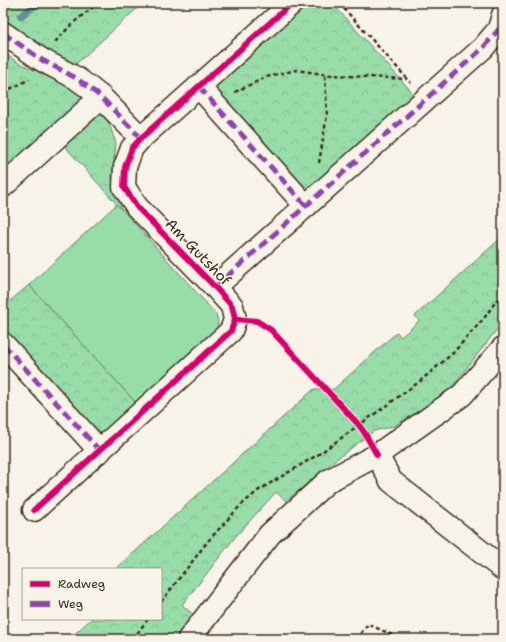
<svg xmlns="http://www.w3.org/2000/svg" width="506" height="642" font-family="'Shantell Sans',sans-serif">
<style>
.grass{fill:#98dca9;stroke:#6a8364}
.park{fill:url(#park-crowns);stroke:#6a8364}
.lines{fill:none;stroke-linecap:round;stroke-linejoin:round}
.stream{stroke:#658f90;stroke-width:7}
.minor-casing{stroke:#3b2a1e;stroke-width:25}
.path{stroke:#3b2a1e;stroke-width:2.5;stroke-dasharray:4 3;stroke-linecap:butt}
.minor{stroke:#f7f3e8;stroke-width:22}
.quiet{stroke:#8e44ad;stroke-width:5;stroke-dasharray:10 5;stroke-linecap:butt}
.cycleway-casing{stroke:#f7f3e8;stroke-width:8}
.cycleway{stroke:#d6006c;stroke-width:6}
.labels{text-anchor:middle;stroke-width:3;stroke-linejoin:round;paint-order:stroke}
.street-label{font-size:15px;fill:#3b2a1e;stroke:#f7f3e8}
</style>
<defs>
<pattern id="park-crowns" width="20" height="18" patternUnits="userSpaceOnUse"><rect width="20" height="18" fill="#98dca9"/><path d="M2 6a3 3 0 1 1 6 0M12 15a3 3 0 1 1 6 0" fill="none" stroke="#84bd91"/></pattern>
</defs>
<rect width="100%" height="100%" fill="#f7f3e8"/>
<filter id="ink" filterUnits="userSpaceOnUse"><feTurbulence type="fractalNoise" baseFrequency=".025" numOctaves="2"/><feDisplacementMap in="SourceGraphic" scale="8" xChannelSelector="R" yChannelSelector="G"/><feConvolveMatrix kernelMatrix="1 2 1 2 8 2 1 2 1" color-interpolation-filters="sRGB"/></filter>
<g filter="url(#ink)">
<!-- grass -->
<path class="grass" d="M117,204L216,314C219,322 218,326 215,333L136,403L29,285Z"/>
<!-- park -->
<g class="park">
<path d="M12,3H143L76,64C58,56 3,32 3,11Z"/>
<path d="M306,3H332L412,92V98L307,192L213,91L216,85Z"/>
<path d="M3,52L17,62L61,82L81,96L84,103L3,178Z"/>
<path d="M94,113L102,115L108,121L116,143L112,177L114,189L122,210L60,141Z"/>
<path d="M503,236V300L500,304L503,306V322L455,383L446,392L426,407L394,426L374,431L334,461L286,501L276,492L236,536L182,605L194,615L175,639H164L159,635L156,639H69L91,619H161V569H116L314,389H334L397,332L401,337L419,321L415,316Z"/>
<path d="M29,285L136,403L103,434H97L7,337L5,332L8,324L3,319V307Z"/>
</g>
<g class="lines">
<!-- stream -->
<path class="stream" d="M21,16L38,3"/>
<!-- minor casing -->
<g class="minor-casing">
<g id="minor">
<path d="M3,33L42,60L76,78L87,86L101,97L141,138"/>
<path d="M199,87L306,206"/>
<path d="M3,186L101,97"/>
<path d="M215,287L483,48L499,29L503,15"/>
<path d="M3,344L100,451"/>
<path d="M377,455L391,481L503,569"/>
<path d="M34,510L231,331L235,319L232,306L215,287L137,207L124,187L125,167L132,148L141,138L292,3"/>
<path d="M189,639L270,534L328,481L377,455L462,395L503,348"/>
</g>
</g>
<!-- path -->
<g class="path">
<path d="M339,3L411,83"/>
<path d="M55,42L73,23L98,3"/>
<path d="M3,86L7,62"/>
<path d="M3,91L15,87L29,79"/>
<path d="M235,92L266,77L296,70L331,75L407,79"/>
<path d="M319,163L327,115L325,74"/>
<path d="M161,602L208,541L240,506L259,490L319,454L419,382L453,353L485,317L503,291"/>
<path d="M133,639L148,619"/>
<path d="M356,639L368,624L401,639"/>
</g>
<!-- minor -->
<use href="#minor" class="minor"/>
<!-- quiet -->
<g class="quiet">
<path d="M502,3L503,9"/>
<path d="M3,33L42,60L76,78L87,86L101,97L141,138"/>
<path d="M199,87L306,206"/>
<path d="M215,287L483,48L499,29L503,15"/>
<path d="M3,344L100,451"/>
</g>
<!-- cycleway casing -->
<g class="cycleway-casing">
<g id="cycleway">
<path d="M235,319L257,321L271,330L358,424L364,432L377,455"/>
<path d="M34,510L231,331L235,319L232,306L215,287L137,207L124,187L125,167L132,148L141,138L292,3"/>
</g>
</g>
<!-- cycleway -->
<use href="#cycleway" class="cycleway"/>
</g>
</g>
<g class="labels">
<!-- street labels -->
<g class="street-label">
<text transform="translate(198 252) rotate(46)" y="5">Am Gutshof</text>
</g>
</g>
<!-- margin -->
<rect width="506" height="642" fill="none" stroke="#f7f3e8" stroke-width="16"/>
<rect x="8" y="8" width="490" height="626" fill="none" stroke="#3b2a1e" stroke-width="1.5" filter="url(#ink)"/>
<!-- legend -->
<rect x="22" y="568" width="140" height="52" fill="#f7f3e8" stroke="#aca397"/>
<rect x="30" y="581" width="20" height="6" fill="#d6006c" stroke="#aca397"/>
<text x="58" y="588" font-size="12" fill="#3b2a1e">Radweg</text>
<rect x="30" y="601" width="20" height="6" fill="#8e44ad" stroke="#aca397"/>
<text x="58" y="608" font-size="12" fill="#3b2a1e">Weg</text>
</svg>
